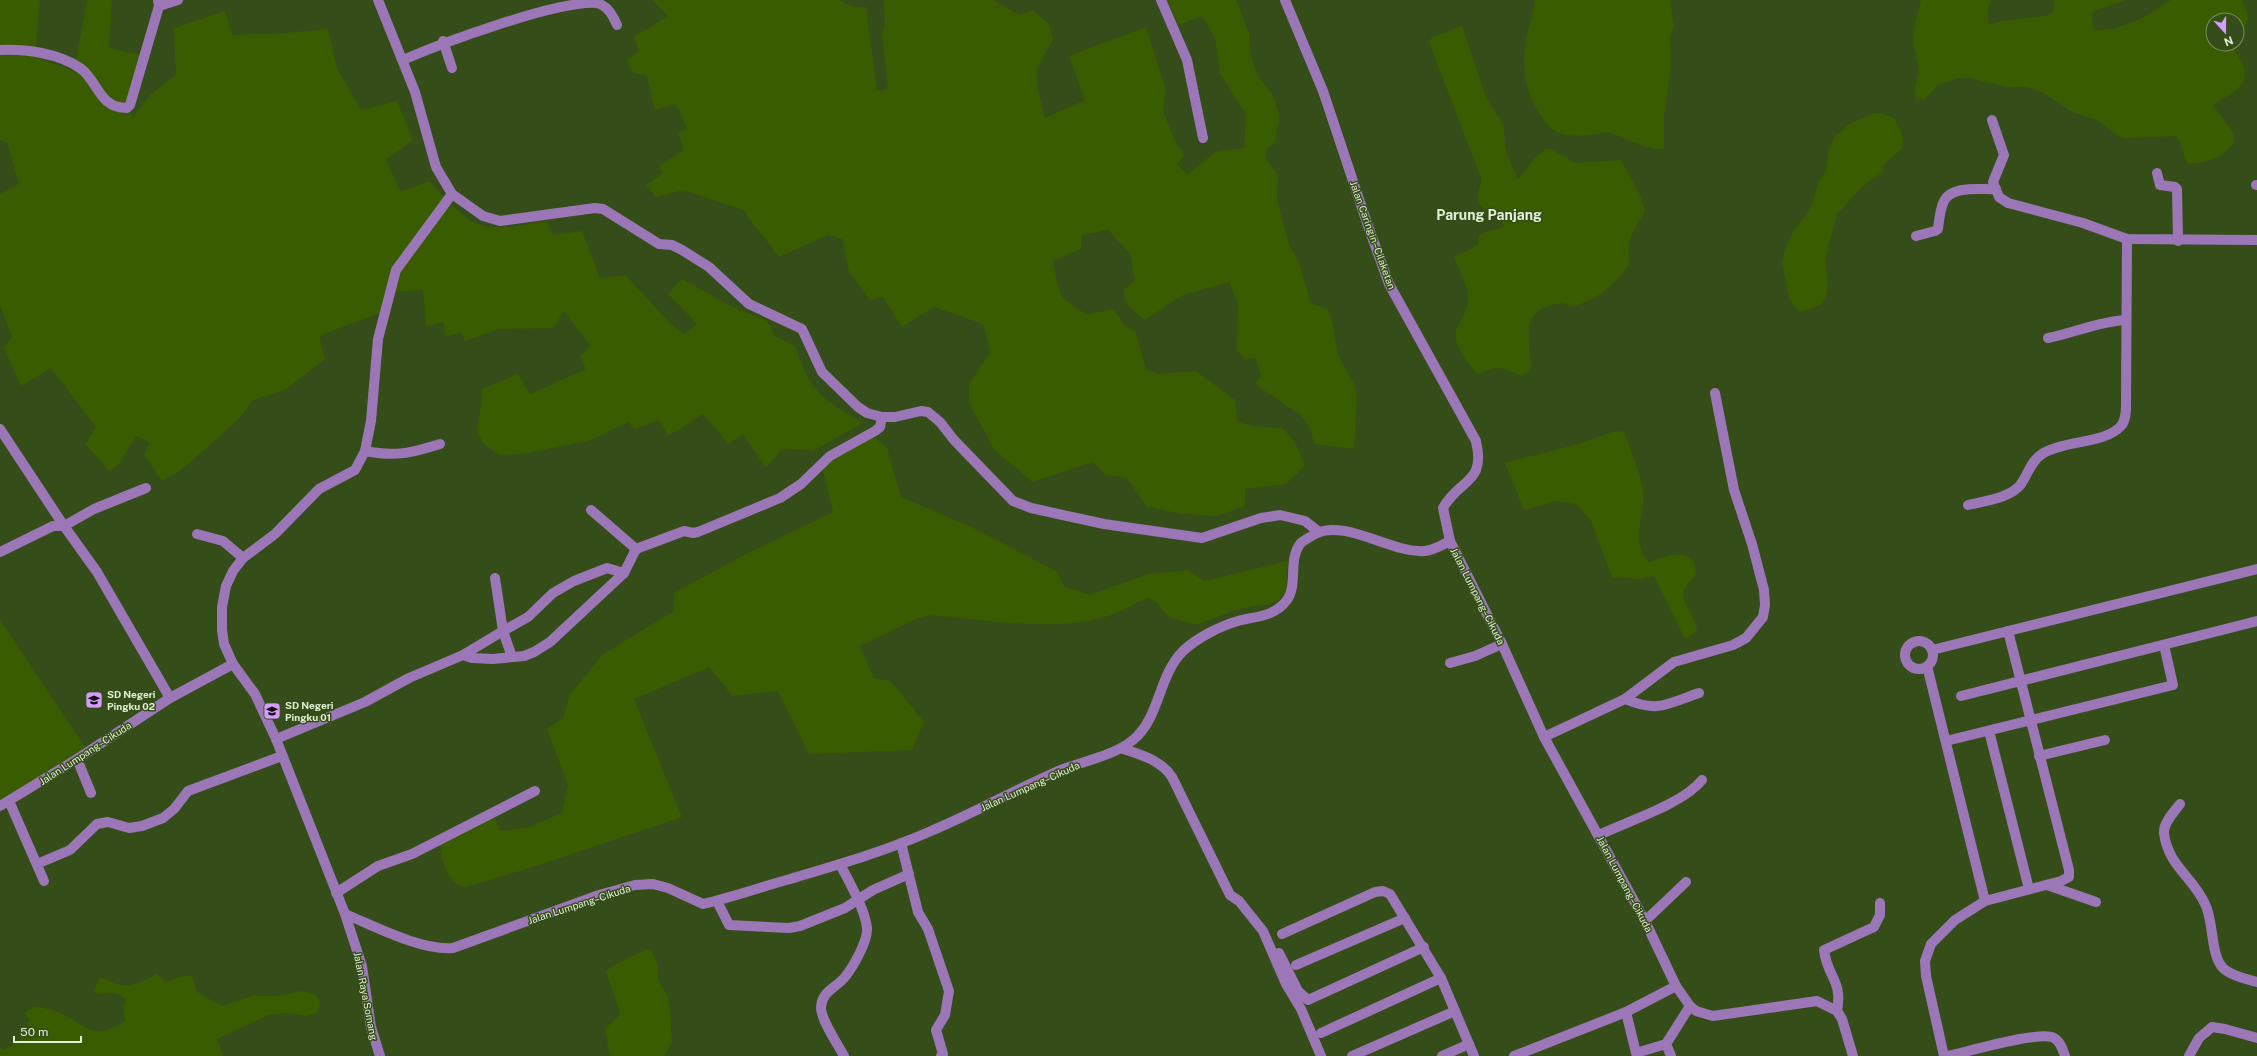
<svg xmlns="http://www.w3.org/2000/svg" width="2257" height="1056" font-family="'Public Sans',sans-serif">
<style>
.green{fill:#3a5c00}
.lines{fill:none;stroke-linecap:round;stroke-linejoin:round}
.minor{stroke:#9c77b7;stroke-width:10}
.labels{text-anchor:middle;stroke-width:3;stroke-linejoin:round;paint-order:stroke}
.street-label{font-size:10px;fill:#e2f1d5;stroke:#354d19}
.poi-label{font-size:10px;font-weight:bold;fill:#e2f1d5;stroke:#354d19;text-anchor:start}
.district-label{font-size:14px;font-weight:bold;fill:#e2f1d5;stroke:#354d19}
</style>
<rect width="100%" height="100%" fill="#354d19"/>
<!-- green -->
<g class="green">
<path d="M0,0H40L35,57L74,71L87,0H112L109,48L141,55L128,110L133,117L150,95L176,75L174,28L225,11L232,35L285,33L328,29L337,68L361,110L397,101L413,140L386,160L401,192L429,181C440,192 465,221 480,225C500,231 526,224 547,221L553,235L582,231L600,278L625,275L673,326L684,334L697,324L668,294L682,279L733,307L767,321L775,336L795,346C812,394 820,397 863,423L813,451L791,449L781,450L766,468L743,434L729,444L703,414L668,436L659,420L634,429L628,422L592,440L522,454L500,455L485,445L477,432L482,397L481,389L518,374L530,394L586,369L580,357L590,346L564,311L553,328L499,329L465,341L461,332L446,337L443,322L426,326L423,290L389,292L382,312L319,336L325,359L285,390L253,400L239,419L180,471L162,481L144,455L149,442L136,436L120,463L109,471L86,444L96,427L51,368L21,386L4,348L12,337L0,305V194L19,184L7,142L0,140Z"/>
<path d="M652,0H840C848,7 856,7 866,7L877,91L888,89L882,34L885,25L884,0H993L1019,15L1032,10L1049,24L1053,39L1037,69L1038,90L1045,118L1085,100L1069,56L1146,27L1166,90L1163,111L1174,139L1185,155L1177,164L1187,175L1215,152L1244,148L1246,115L1220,73L1215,38L1202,16L1178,25L1168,0H1236L1249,33L1250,52L1258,77L1272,93L1280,116L1275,142L1268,147L1265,157L1278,176L1277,199L1289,245L1298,260L1311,303L1328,310L1332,321L1338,355L1355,386L1357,397L1354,449L1314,444L1310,427L1300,415L1255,384L1261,375L1255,357L1245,360L1237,350L1238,304L1229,282L1183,295L1145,320L1127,305L1123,290L1135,281L1130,254L1108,230L1081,235V249L1053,261L1058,287L1062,297L1075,308L1088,314L1114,309L1125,326L1135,330L1146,369L1158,374L1196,371L1235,400L1238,422L1253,426L1282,428L1295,442L1305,466L1286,484L1245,489V506L1217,516L1184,514L1147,507L1127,478L1106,475L1093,462L1032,482L994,449L969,403V385L990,352L983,324L934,307L902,327L883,297L870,300L849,272L842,239L828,235L779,257L743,210L683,190L656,197L646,185L662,174L659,166L684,150L678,133L687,128L676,104L655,110L647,76L632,72L627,61L639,51L634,37L668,16Z"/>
<path d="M1535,0H1670L1674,27L1670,36L1671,66L1664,117V148C1651,154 1625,136 1610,133C1605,132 1603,133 1598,134C1587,136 1570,137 1559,133C1550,129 1543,120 1538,111C1524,89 1521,61 1527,36C1529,24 1534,12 1535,0Z"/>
<path d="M1921,0H1991L1988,8L1989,25L2001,21L2049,15L2053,12L2054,0H2125C2115,5 2097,8 2092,13V22L2095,30L2113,29L2139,20L2171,0H2242L2249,18L2237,39V20H2213V44H2233L2231,46C2257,80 2244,86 2213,105L2232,131L2235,141C2224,159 2207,162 2188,164C2182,155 2183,144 2176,136L2128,138L2117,136L2098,120L2072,112L2042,92L2026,87H2006L1970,78H1958L1938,85L1924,99L1916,100L1914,91L1919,70L1913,43L1914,29Z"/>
<path d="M1462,26L1486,97L1504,126L1505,148L1518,180L1535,157L1546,149H1551L1576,163L1621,160L1640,195L1645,211C1635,228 1625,241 1630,261C1619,284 1594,302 1570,307L1564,303C1520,307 1528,333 1531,367L1526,374L1521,376C1502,366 1497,366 1477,374C1469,363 1450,343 1457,328C1462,317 1469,310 1468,297C1467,283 1459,270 1454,257L1478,245L1479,236L1482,233L1505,227C1500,214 1481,213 1478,200C1476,193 1482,186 1481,178L1429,42L1432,37Z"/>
<path d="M1874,113H1880L1894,118L1903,137L1902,149L1885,163L1882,173L1866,183L1837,214L1825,260L1828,286L1826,297L1820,305L1804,311H1798L1789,298L1782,263L1785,249L1794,230L1807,214L1813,202L1818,182L1826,171L1828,154L1834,137L1851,123Z"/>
<path d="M1624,431C1630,450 1640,471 1643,490C1646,516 1629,540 1649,562C1668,556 1696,544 1696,575C1669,599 1694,606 1697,631L1685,639L1654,576L1639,579L1612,577L1591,521L1576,504L1556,501L1524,510L1505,463L1578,444L1612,432Z"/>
<path d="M869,433L887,448L901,497L971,527L1056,571L1065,587L1090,595L1149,574L1188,570L1204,581L1288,561L1286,588L1280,599L1270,604L1238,609L1196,625L1171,618L1166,614L1157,602L1147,598C1133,604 1119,613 1105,617C1055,632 984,620 932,615L918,618L860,646L874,679L890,680L924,722L912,750L809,754L778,691L732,696L710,667L634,699L682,817L536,866L466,887C461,886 455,885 452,880C445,871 438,851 441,840L470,826L495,818L500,831L527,828L562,813L568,785L547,729L563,718L570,694L602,655L674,611V593L748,553L833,512L821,462Z"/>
<path d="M0,620L85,747L0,805Z"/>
<path d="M647,949L651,950L658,966V980L667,995L670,1007L672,1043L664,1056H610L605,1029L620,1015V1012L606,972C610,965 638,954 647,949Z"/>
<path d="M157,974L166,982L181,976H192L197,992L222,1006L252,996H275L301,991L315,994L321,1003L317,1013L306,1016L288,1013L269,1015L217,1039L223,1056H0V1047L3,1050C18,1044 26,1036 29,1019L24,1013L34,1006C42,1008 51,1009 58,1012C89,1025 89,1043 125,1021L123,1007L126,1001C114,986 106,998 94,992L99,978C106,978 111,983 117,984C133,988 143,981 157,974Z"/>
</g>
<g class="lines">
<!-- minor -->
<g class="minor">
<path d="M378,0L415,92L436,167L452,194L483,216L500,221L595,208L603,209L659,244L672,245L682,250L709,267L749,304L802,329L822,372L858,407L867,413L882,417H895L921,411L928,412L940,422L954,440L1013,501L1031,508L1104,524L1202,538L1261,518L1280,515L1305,521L1319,532"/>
<path d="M1161,0L1187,60L1203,138"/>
<path d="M1285,0L1323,91L1367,223L1389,284L1476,441C1486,484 1460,478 1443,508L1450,541"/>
<path d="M159,6L178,0"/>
<path d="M443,41L452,68"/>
<path d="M0,50C26,49 58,53 80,68C98,80 98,108 127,108L130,105L159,6L158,0"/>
<path d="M403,60C442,43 558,0 597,3C608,6 613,16 617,25"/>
<path d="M1992,120L2004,155L1993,182L1999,197L2008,203L2083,223L2127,239L2257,240"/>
<path d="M2157,173L2160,185L2175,187L2177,189L2178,241"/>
<path d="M2256,185H2257"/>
<path d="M1916,236L1935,231L1938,229C1939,220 1940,209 1944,201C1952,185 1981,190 1996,189"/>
<path d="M2048,338C2074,333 2100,321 2126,320"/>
<path d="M0,429L64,526L94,509L146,488"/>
<path d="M365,451C397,457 410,453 440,444"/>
<path d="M1968,505C1984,501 2011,498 2021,484C2028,474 2031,461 2042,454C2064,440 2105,444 2121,426C2126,420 2126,412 2126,405L2127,239"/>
<path d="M197,534L223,541L243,558"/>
<path d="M636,549L684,531L693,533L698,532L780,498L801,484L830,456L875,431L880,427L882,417"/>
<path d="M0,552L53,526H64L97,572L170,698"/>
<circle cx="1919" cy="655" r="14"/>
<path d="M1932,650L2257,569"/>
<path d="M463,655L503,631L495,578"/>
<path d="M512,657L503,631L528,617L553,593L574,581L607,568L624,573"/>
<path d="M1450,663L1475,656L1502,644"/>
<path d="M233,664L224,644L222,630V607L226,586L233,571L243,558L275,534L319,489L355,470L365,451L371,421L378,339L396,270L452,194"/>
<path d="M1927,666L1985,901"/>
<path d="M1961,696L2257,621"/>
<path d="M1625,699C1658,713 1667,704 1699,693"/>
<path d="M1989,731L2029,889"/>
<path d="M1544,737L1625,699L1674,662L1733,645L1746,638L1763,617L1765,605L1764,590L1752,544L1734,490L1715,393"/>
<path d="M276,739L365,702L409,678L463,655L472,658L493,659L524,656L534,652L550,642L624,573L636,549L591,510"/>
<path d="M1946,741L2173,685L2164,645"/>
<path d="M1121,748C1140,755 1160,759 1172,777L1230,895L1239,901L1263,931L1286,984L1301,1009L1321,1056"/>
<path d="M2039,756L2105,740"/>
<path d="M77,759L91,793"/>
<path d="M9,801L44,881"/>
<path d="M2180,804C2174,812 2163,823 2164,833C2168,866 2193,877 2205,904C2214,921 2210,954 2223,968C2231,976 2247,979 2257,982"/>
<path d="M0,806L77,759L170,698L233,664L255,694L276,739L345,914C374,926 422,951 453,948L599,895L635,885L653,884L668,888L703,904C733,897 761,887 790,879C837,865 886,851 931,831C974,813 1015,790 1058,771C1080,762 1114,756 1133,740C1160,718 1158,676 1183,651C1197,638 1220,626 1238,621C1257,616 1274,617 1287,600C1298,585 1288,560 1300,544C1303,540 1311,537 1315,534C1344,518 1393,554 1425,551C1434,550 1442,545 1450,541L1502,644L1544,737L1645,921L1676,986L1690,1006L1696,1011L1713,1016L1817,1001L1837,1011L1842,1019L1853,1056"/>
<path d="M1599,835C1628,821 1683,804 1702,780"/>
<path d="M901,843L918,912L928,929L949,991L945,1015L936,1030L943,1054L941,1056"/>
<path d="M37,864L70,850L97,824L108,822L129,828L142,826L163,818L174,809L188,791L282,756"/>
<path d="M840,864C849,882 865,909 867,928C868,941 853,967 845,977C836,988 822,991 821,1007C820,1018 838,1045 844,1056"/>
<path d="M2047,885L2096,902"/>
<path d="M336,893L378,866L412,854L535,791"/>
<path d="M717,901L729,925L789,928L800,926L845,908L873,890L909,874"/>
<path d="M345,914L362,966L371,1027L380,1056"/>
<path d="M1645,921L1686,882"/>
<path d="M1282,934L1375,892L1383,891L1390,894L1441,978L1474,1056"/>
<path d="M1279,953L1298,991L1308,1000L1424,947"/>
<path d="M1296,965L1405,918"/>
<path d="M1837,1011C1843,980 1827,977 1824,950L1874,927L1880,915V903"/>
<path d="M1626,1012L1636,1053L1666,1044"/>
<path d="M1321,1033L1441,978"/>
<path d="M1352,1056L1455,1011"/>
<path d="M1442,1056L1469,1044"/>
<path d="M1514,1056L1626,1012L1676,986"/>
<path d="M1671,1056L1666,1044L1690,1006"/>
<path d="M1944,1056L1926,976L1925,961L1931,944L1955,920L1985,901L2061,881L2069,877V870L2008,631"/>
<path d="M1948,1056C1967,1052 2040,1030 2054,1038C2060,1041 2063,1050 2065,1056"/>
<path d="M2189,1056L2199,1038L2212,1027L2225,1029L2257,1038"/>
</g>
</g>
<!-- icons -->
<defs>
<g id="school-square" transform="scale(0.9)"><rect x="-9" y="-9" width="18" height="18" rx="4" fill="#d49cfc" stroke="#354d19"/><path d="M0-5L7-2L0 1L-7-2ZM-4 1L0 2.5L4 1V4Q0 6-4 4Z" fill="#111"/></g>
</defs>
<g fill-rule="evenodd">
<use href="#school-square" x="94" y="700"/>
<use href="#school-square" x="272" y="711"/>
</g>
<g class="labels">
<!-- street labels -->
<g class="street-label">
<text transform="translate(1373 235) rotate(70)" y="4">Jalan Caringin–Cilaketan</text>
<text transform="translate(1478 596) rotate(63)" y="4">Jalan Lumpang–Cikuda</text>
<text transform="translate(85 753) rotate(-33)" y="4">Jalan Lumpang–Cikuda</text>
<text transform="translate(1030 786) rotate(-24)" y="4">Jalan Lumpang–Cikuda</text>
<text transform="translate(1625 884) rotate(62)" y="4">Jalan Lumpang–Cikuda</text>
<text transform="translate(579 904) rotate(-18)" y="4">Jalan Lumpang–Cikuda</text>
<text transform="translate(366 996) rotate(79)" y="4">Jalan Raya Somang</text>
</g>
<!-- poi labels -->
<g class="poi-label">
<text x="107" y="698">SD Negeri<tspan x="107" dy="12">Pingku 02</tspan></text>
<text x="285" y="709">SD Negeri<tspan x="285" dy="12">Pingku 01</tspan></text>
</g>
<!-- district labels -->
<g class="district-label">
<text x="1489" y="220">Parung Panjang</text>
</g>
</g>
<!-- north arrow -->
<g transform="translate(2225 32) rotate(159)"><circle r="19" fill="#354d19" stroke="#7a8f64"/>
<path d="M0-3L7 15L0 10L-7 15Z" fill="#d49cfc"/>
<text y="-6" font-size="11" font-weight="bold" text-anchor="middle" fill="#e2f1d5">N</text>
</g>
<!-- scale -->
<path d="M14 1036v6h67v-6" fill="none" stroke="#e2f1d5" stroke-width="2"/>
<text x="20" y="1036" font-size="12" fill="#e2f1d5" stroke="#354d19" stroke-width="3" paint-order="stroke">50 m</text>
</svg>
